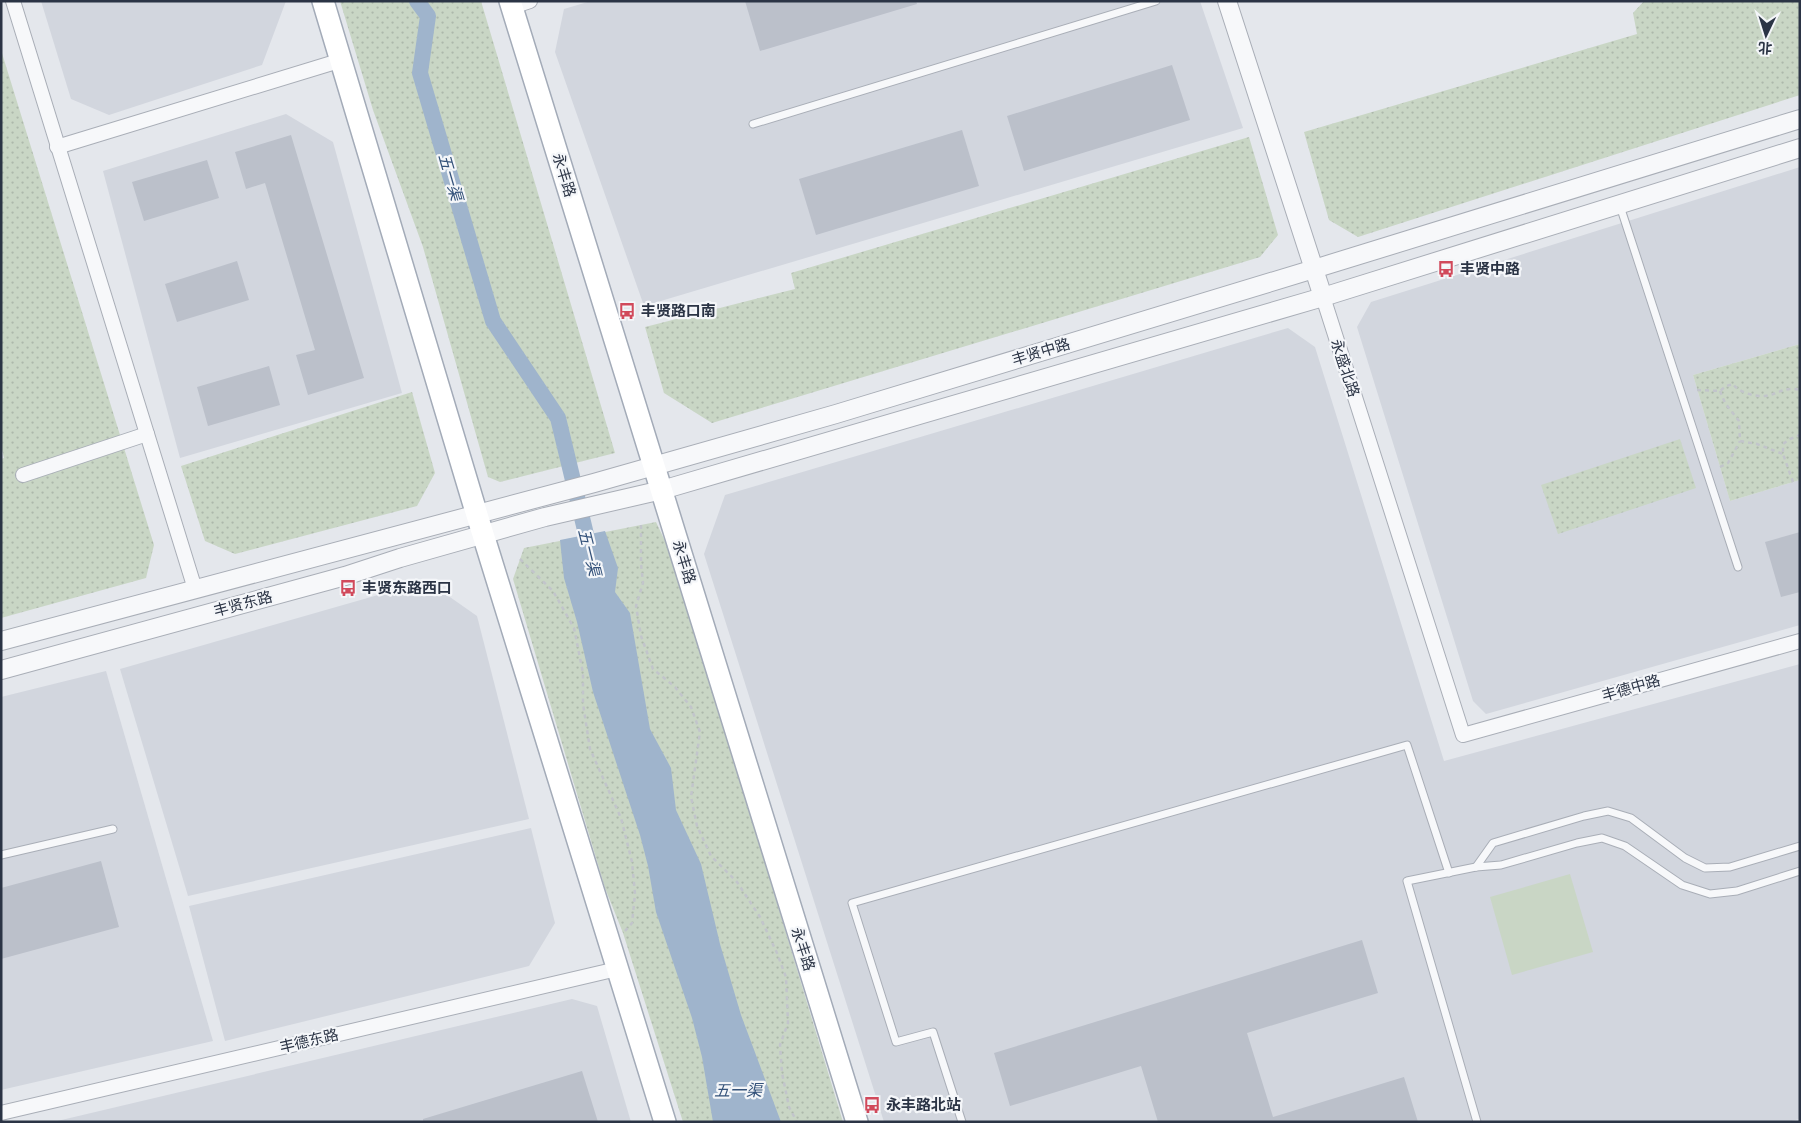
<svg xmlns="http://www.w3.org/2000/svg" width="1801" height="1123" font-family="'IBM Plex Sans','Noto Sans SC',sans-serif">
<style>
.built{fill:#d2d6de}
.park{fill:url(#park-dots)}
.garden{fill:#c9d6c5}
.water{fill:#9fb4cc}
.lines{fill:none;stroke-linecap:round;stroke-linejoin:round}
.canal{stroke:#9fb4cc;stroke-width:16}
.building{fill:#bbc0ca}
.service-casing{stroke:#a9aeb7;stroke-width:9}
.minor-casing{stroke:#a9aeb7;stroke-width:16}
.tertiary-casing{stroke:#a9aeb7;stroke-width:20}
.primary-casing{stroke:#a3abb8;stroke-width:24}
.path{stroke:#c2c5cb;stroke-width:2.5;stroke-dasharray:4 4;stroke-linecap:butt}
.service{stroke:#f7f8fa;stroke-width:7}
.minor{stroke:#f7f8fa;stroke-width:14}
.tertiary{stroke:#f7f8fa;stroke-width:18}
.primary{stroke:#fff;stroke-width:21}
.labels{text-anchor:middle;stroke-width:4.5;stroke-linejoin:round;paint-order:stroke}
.street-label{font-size:15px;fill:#2b3445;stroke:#f4f6f9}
.poi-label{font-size:15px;font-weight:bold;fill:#2b3445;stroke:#f4f6f9;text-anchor:start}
.water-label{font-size:16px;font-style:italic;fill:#34527a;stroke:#f4f6f9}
</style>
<defs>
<pattern id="park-dots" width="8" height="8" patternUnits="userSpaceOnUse" patternTransform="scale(1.25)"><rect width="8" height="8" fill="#c9d6c5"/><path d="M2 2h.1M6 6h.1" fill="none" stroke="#adb8ab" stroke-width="1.8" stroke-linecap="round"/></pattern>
</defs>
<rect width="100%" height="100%" fill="#e4e7ec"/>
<!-- built -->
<g class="built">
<path d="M41,1H286L262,65L109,115L71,99Z"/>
<path d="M591,1H1200L1243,128L644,306L555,52L564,9Z"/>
<path d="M286,114L333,142L402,393L180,458L103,171Z"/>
<path d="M1800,167V344L1693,375L1730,501L1800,480V625L1486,714L1473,701L1357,327L1371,302Z"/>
<path d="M1288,328L1315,347L1444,761L1800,664V1119L1787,1122H884L704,554L725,495Z"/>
<path d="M427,581L477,616L529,819L188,896L120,669Z"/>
<path d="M106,671L213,1041L1,1090V697Z"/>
<path d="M531,828L555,923L529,966L225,1041L189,906Z"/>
<path d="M572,999L597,1006L631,1122H53Z"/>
</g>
<!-- park -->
<g class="park">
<path d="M340,1H481L615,453L500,482L488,477L423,247L373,110Z"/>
<path d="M1644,1H1800V95L1358,237L1329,220L1304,132L1637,34L1633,13Z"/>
<path d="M1,50L154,545L146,578L1,618V459L4,458L1,446Z"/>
<path d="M1249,137L1278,235L1260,257L712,423L664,393L645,327L795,289L791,273Z"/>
<path d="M1800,344V480L1730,501L1693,375Z"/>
<path d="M412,392L435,473L417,506L235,554L205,541L181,466Z"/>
<path d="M1680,439L1696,488L1558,534L1541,485Z"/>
<path d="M656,522L673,558L843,1122H683L623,933L605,888L513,579L524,548Z"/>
</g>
<!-- garden -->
<path class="garden" d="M1570,874L1593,952L1512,975L1490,897Z"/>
<!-- water -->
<path class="water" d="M605,531L618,568L615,592L630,613L650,729L671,768L676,810L701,864L720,944L741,1015L781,1122H713L702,1057L692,1018L656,912L648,866L640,835L593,692L577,622L564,578L560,540Z"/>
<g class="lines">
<!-- canal -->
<path class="canal" d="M417,1L428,16L420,73L493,321L558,418L591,555"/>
</g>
<!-- building -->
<g class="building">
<path d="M745,1H916L917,4L760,51Z"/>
<path d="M1172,65L1190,120L1024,171L1007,116Z"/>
<path d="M962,130L979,186L816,235L799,179Z"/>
<path d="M291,135L364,378L308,395L296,355L315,350L265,183L246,189L235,152Z"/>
<path d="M207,160L219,198L144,221L132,182Z"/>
<path d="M237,261L249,300L177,322L165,284Z"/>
<path d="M269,366L280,405L208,426L197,387Z"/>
<path d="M1800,532V592L1781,597L1765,542Z"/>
<path d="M101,861L119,927L1,959V888Z"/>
<path d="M1362,940L1378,993L1247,1033L1273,1117L1404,1077L1418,1122H1158L1141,1066L1010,1106L994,1053Z"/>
<path d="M582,1071L598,1122H423V1119Z"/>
</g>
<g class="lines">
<!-- service casing -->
<g class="service-casing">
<g id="service">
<path d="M753,124L1156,1"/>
<path d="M1620,206L1738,567"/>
<path d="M1,855L113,829"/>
<path d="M1476,867L1493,843L1584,816L1608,811L1631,818L1685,858L1705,868L1730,867L1800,846"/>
<path d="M962,1122L933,1032L896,1042L852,903L1407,745L1449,873"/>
<path d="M1477,1122L1407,881L1476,867L1501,865L1577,843L1602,838L1625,846L1682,885L1710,894L1737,891L1800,871"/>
</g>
</g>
<!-- minor casing -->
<g class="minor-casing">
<g id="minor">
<path d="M13,1L195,589"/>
<path d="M512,7L530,1"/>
<path d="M57,147L342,60"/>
<path d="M1323,297L1463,735L1800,641"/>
<path d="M23,475L147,434"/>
<path d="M1,1113L617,969"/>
</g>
</g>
<!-- tertiary casing -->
<g class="tertiary-casing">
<g id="tertiary">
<path d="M1227,1L1323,297"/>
<path d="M1,641L594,483L836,414L1314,269L1800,119"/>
<path d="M1,670L345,576L400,558L545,517L662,490L1323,297L1800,148"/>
</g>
</g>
<!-- primary casing -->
<g class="primary-casing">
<g id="primary">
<path d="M323,1L477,515L665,1122"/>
<path d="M510,1L857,1122"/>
</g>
</g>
<!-- path -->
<g class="path">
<path d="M1697,390L1720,391L1726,386L1733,384C1738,392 1755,397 1765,396C1779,394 1784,386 1800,390"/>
<path d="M1720,391L1725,403L1739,421L1740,441L1757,444L1783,454"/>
<path d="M1720,467L1728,463L1740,441"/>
<path d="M1793,482L1783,454V444L1790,439L1800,435"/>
<path d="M641,525V564L643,583L636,606L641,636L653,669L675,687L691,707L700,732L691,797L697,826L711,856L737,882L760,917L777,953L786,977L788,1023L780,1045L782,1073L789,1107L797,1122"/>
<path d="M520,559L553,591L574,628L583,673V704L590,749L621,818L632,862L635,894L632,923L625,931"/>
</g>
<!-- service -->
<use href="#service" class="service"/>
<!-- minor -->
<use href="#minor" class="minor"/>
<!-- tertiary -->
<use href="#tertiary" class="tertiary"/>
<!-- primary -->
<use href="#primary" class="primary"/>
</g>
<!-- icons -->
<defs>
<g id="bus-bare" transform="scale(1.35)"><path d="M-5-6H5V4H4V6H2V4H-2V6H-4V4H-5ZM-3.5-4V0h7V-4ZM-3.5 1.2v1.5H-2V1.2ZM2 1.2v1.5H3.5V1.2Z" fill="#d1495b" stroke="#f4f6f9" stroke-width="2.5" paint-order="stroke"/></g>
</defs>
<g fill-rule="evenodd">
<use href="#bus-bare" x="1446" y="269"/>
<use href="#bus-bare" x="627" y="311"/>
<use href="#bus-bare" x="348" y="588"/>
<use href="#bus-bare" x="872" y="1105"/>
</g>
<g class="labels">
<!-- street labels -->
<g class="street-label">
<text transform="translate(564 175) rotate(73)" y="5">永丰路</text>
<text transform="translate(1041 352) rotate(-17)" y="5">丰贤中路</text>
<text transform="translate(1345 368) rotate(72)" y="5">永盛北路</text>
<text transform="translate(684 562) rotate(73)" y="5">永丰路</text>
<text transform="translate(243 604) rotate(-15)" y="5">丰贤东路</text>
<text transform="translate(1631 688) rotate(-16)" y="5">丰德中路</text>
<text transform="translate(803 949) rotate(72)" y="5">永丰路</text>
<text transform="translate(309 1041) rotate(-13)" y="5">丰德东路</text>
</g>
<!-- poi labels -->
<g class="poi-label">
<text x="1460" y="274">丰贤中路</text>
<text x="641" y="316">丰贤路口南</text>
<text x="362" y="593">丰贤东路西口</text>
<text x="886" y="1110">永丰路北站</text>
</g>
<!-- water labels -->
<g class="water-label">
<text transform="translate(451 177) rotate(74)" y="6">五一渠</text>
<text transform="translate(590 552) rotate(76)" y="6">五一渠</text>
<text x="738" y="1096">五一渠</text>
</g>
</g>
<!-- border -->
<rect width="1801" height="1123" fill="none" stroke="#2b3445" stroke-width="5"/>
<!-- north arrow -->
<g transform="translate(1766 35) rotate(184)" stroke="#f4f6f9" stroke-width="4" paint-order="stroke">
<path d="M0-4L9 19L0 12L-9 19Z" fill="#2b3445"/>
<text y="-8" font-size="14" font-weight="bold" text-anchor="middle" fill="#2b3445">北</text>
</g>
</svg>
